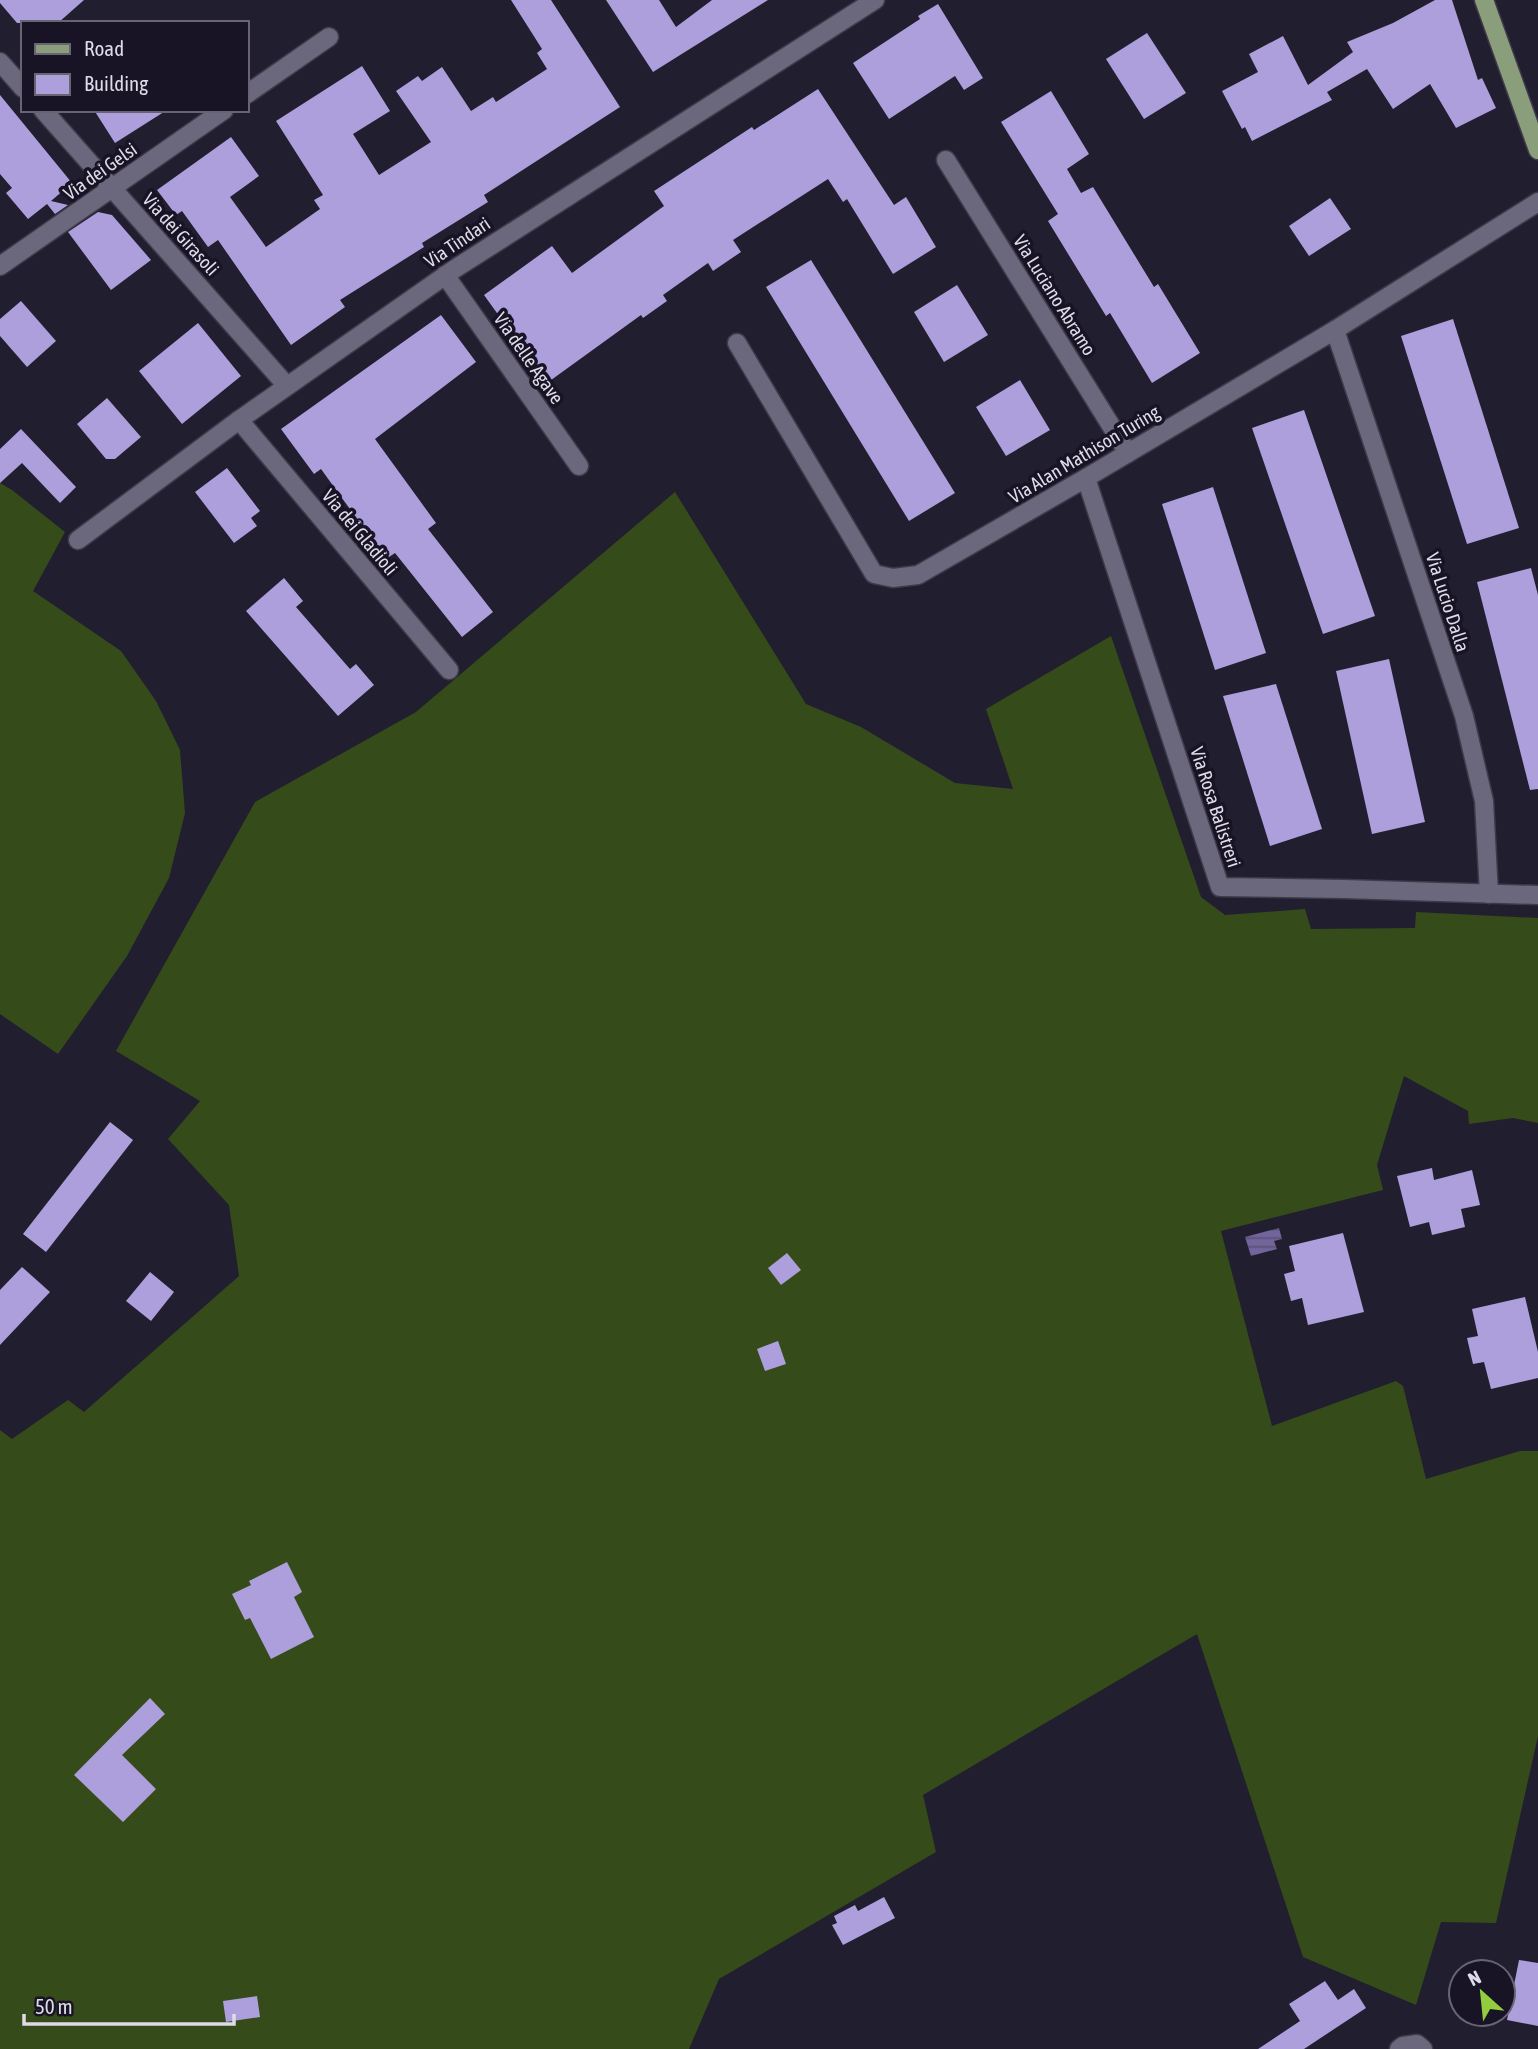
<svg xmlns="http://www.w3.org/2000/svg" width="1538" height="2049" font-family="'Asap Condensed',sans-serif">
<style>
.grass{fill:#364b1a}
.water{fill:url(#water-rules)}
.building{fill:#ac9fdc}
.lines{fill:none;stroke-linecap:round;stroke-linejoin:round}
.minor-casing{stroke:#3e3a49;stroke-width:21}
.major-casing{stroke:#3e3a49;stroke-width:21}
.minor{stroke:#6b677c;stroke-width:18}
.major{stroke:#8b9e7b;stroke-width:18}
.labels{text-anchor:middle;stroke-width:7;stroke-linejoin:round;paint-order:stroke}
.street-label{font-size:19px;fill:#dedce8;stroke:#181425}
</style>
<defs>
<pattern id="water-rules" width="6" height="5" patternUnits="userSpaceOnUse" patternTransform="scale(1.75)"><rect width="6" height="5" fill="#72649d"/><path d="M0 2.5h6" fill="none" stroke="#5a5372"/></pattern>
</defs>
<rect width="100%" height="100%" fill="#211e2f"/>
<!-- grass -->
<g class="grass">
<path d="M0,483L12,490L65,532L33,591L121,651L156,701L180,750L185,813L169,878L127,956L58,1054L0,1014Z"/>
<path d="M675,492L806,704L861,727L955,783L1013,789L986,709L1111,636L1201,897L1225,915L1305,909L1311,929L1415,928L1416,912L1538,918V1123L1513,1118L1469,1124L1468,1111L1404,1076L1377,1165L1383,1190L1221,1231L1272,1426L1396,1381L1403,1386L1426,1479L1520,1451H1538V1736L1496,1923L1441,1922L1416,2005L1303,1957L1197,1634L923,1795L936,1852L719,1979L689,2049H0V1430L12,1439L68,1400L84,1412L239,1276L229,1205L168,1139L200,1101L116,1051L255,802L416,712Z"/>
</g>
<!-- water -->
<path class="water" d="M1279,1228L1282,1239L1274,1241L1277,1249L1251,1256L1245,1237Z"/>
<!-- building -->
<g class="building">
<path d="M0,0H84L58,23H17L0,3Z"/>
<path d="M511,0H551L620,107L484,195L488,202L422,243L424,247L340,300L345,307L291,345L218,240L208,247L182,211L176,215L157,190L231,137L259,176L230,197L266,247L320,209L314,200L323,195L276,121L362,66L390,111L353,134L379,175L431,142L396,91L418,76L422,81L442,67L471,111L493,97L496,102L547,69L537,53L542,49Z"/>
<path d="M606,0H659L676,27L712,0H768L653,72Z"/>
<path d="M1435,0H1452L1478,80L1482,78L1496,108L1456,128L1430,84L1393,109L1367,69L1327,92L1332,100L1252,141L1245,127L1242,129L1222,91L1258,72L1249,54L1283,36L1308,85L1353,52L1347,42L1393,23Z"/>
<path d="M938,4L983,78L964,90L955,76L889,119L853,63L920,19L918,16Z"/>
<path d="M1147,33L1186,93L1144,119L1106,59Z"/>
<path d="M818,89L894,205L906,197L936,247L893,274L847,199L843,202L828,179L733,240L741,252L713,271L708,263L663,295L667,301L643,318L641,315L547,383L484,295L552,246L572,273L664,206L654,191L752,127L754,130Z"/>
<path d="M1051,91L1089,154L1067,169L1081,193L1093,187L1154,287L1158,284L1200,353L1152,383L1110,313L1106,316L1048,221L1058,214L1001,122Z"/>
<path d="M0,95L72,183L51,201L68,205L55,214L47,204L28,219L6,193L12,188L0,174Z"/>
<path d="M94,110H167L115,143Z"/>
<path d="M1330,198L1351,229L1309,256L1289,226Z"/>
<path d="M98,212L112,215L151,260L111,290L68,232Z"/>
<path d="M811,260L955,493L909,521L766,287Z"/>
<path d="M957,285L988,335L944,362L914,312Z"/>
<path d="M21,301L56,341L27,367L0,336V319Z"/>
<path d="M441,315L476,362L375,439L436,523L428,529L493,612L462,637L395,553L386,559L321,469L314,474L281,429Z"/>
<path d="M1453,319L1519,528L1467,544L1401,336Z"/>
<path d="M198,323L241,376L182,424L139,371Z"/>
<path d="M1020,380L1050,430L1006,456L976,407Z"/>
<path d="M107,398L141,437L115,459H106L77,424Z"/>
<path d="M1304,410L1375,616L1323,634L1252,428Z"/>
<path d="M21,429L76,487L60,503L22,463L0,483V449Z"/>
<path d="M227,468L260,511L251,518L257,526L234,543L195,492Z"/>
<path d="M1213,487L1266,653L1215,670L1162,504Z"/>
<path d="M1531,568L1538,595V789L1530,790L1477,582Z"/>
<path d="M284,578L303,601L296,607L350,669L356,664L374,685L338,716L246,611Z"/>
<path d="M1389,659L1425,822L1372,834L1336,671Z"/>
<path d="M1276,684L1322,829L1270,846L1223,696Z"/>
<path d="M110,1122L133,1140L46,1252L23,1234Z"/>
<path d="M1432,1168L1434,1180L1472,1170L1480,1205L1461,1209L1465,1227L1432,1235L1429,1222L1410,1227L1397,1176Z"/>
<path d="M1343,1233L1364,1312L1308,1325L1302,1298L1291,1301L1284,1274L1295,1271L1289,1246Z"/>
<path d="M787,1253L801,1270L781,1285L768,1268Z"/>
<path d="M22,1267L50,1292L0,1345V1290Z"/>
<path d="M150,1272L174,1292L151,1321L126,1301Z"/>
<path d="M1525,1297L1538,1352V1378L1491,1389L1484,1362L1473,1364L1467,1338L1478,1336L1472,1309Z"/>
<path d="M778,1341L786,1364L765,1371L757,1349Z"/>
<path d="M287,1562L302,1592L294,1597L314,1637L271,1659L250,1618L245,1620L232,1594L251,1585L249,1581Z"/>
<path d="M150,1698L165,1714L122,1755L156,1789L123,1822L74,1775Z"/>
<path d="M884,1897L895,1918L843,1945L832,1925L837,1923L834,1916L855,1905L858,1911Z"/>
<path d="M1519,1960L1538,1963V2026L1507,2020Z"/>
<path d="M1325,1981L1338,2000L1354,1989L1366,2008L1304,2049H1258L1300,2021L1289,2004Z"/>
<path d="M257,1996L260,2017L226,2022L223,2001Z"/>
</g>
<g class="lines">
<!-- minor casing -->
<g class="minor-casing">
<g id="minor">
<path d="M0,62L23,88"/>
<path d="M247,94L329,37"/>
<path d="M43,110L287,386"/>
<path d="M946,160L1128,453"/>
<path d="M0,266L224,110"/>
<path d="M445,275L579,466"/>
<path d="M1335,330L1464,716L1484,801L1489,894"/>
<path d="M737,343L874,574L893,578L918,575L1086,478L1335,330L1538,202"/>
<path d="M239,420L449,670"/>
<path d="M1086,478L1220,887L1343,889L1538,895"/>
<path d="M78,540L239,420L453,270L875,0"/>
<path d="M1399,2049L1403,2046L1417,2044L1423,2049"/>
</g>
</g>
<!-- major casing -->
<g class="major-casing">
<path id="major" d="M1484,0L1538,150"/>
</g>
<!-- minor -->
<use href="#minor" class="minor"/>
<!-- major -->
<use href="#major" class="major"/>
</g>
<g class="labels">
<!-- street labels -->
<g class="street-label">
<text transform="translate(100 171) rotate(-35)" y="7">Via dei Gelsi</text>
<text transform="translate(181 234) rotate(48)" y="7">Via dei Girasoli</text>
<text transform="translate(457 242) rotate(-34)" y="7">Via Tindari</text>
<text transform="translate(1055 295) rotate(58)" y="7">Via Luciano Abramo</text>
<text transform="translate(529 358) rotate(55)" y="7">Via delle Agave</text>
<text transform="translate(1084 454) rotate(-31)" y="7">Via Alan Mathison Turing</text>
<text transform="translate(360 532) rotate(50)" y="7">Via dei Gladioli</text>
<text transform="translate(1448 602) rotate(72)" y="7">Via Lucio Dalla</text>
<text transform="translate(1216 807) rotate(72)" y="7">Via Rosa Balistreri</text>
</g>
</g>
<!-- legend -->
<rect x="21" y="21" width="228" height="91" fill="#181425" stroke="#676473" stroke-width="2"/>
<rect x="35" y="44" width="35" height="10" fill="#8b9e7b" stroke="#676473" stroke-width="2"/>
<text x="84" y="56" font-size="21" fill="#dedce8">Road</text>
<rect x="35" y="74" width="35" height="21" fill="#ac9fdc" stroke="#676473" stroke-width="2"/>
<text x="84" y="91" font-size="21" fill="#dedce8">Building</text>
<!-- north arrow -->
<g transform="translate(1482 1993) rotate(333)"><circle r="33" fill="#181425" stroke="#676473" stroke-width="2"/>
<path d="M0-5L12 26L0 18L-12 26Z" fill="#93cd3d"/>
<text y="-10" font-size="19" font-weight="bold" text-anchor="middle" fill="#dedce8">N</text>
</g>
<!-- scale -->
<path d="M24 2014v10h210v-10" fill="none" stroke="#dedce8" stroke-width="3.5"/>
<text x="35" y="2014" font-size="21" fill="#dedce8" stroke="#181425" stroke-width="5" paint-order="stroke">50 m</text>
</svg>
